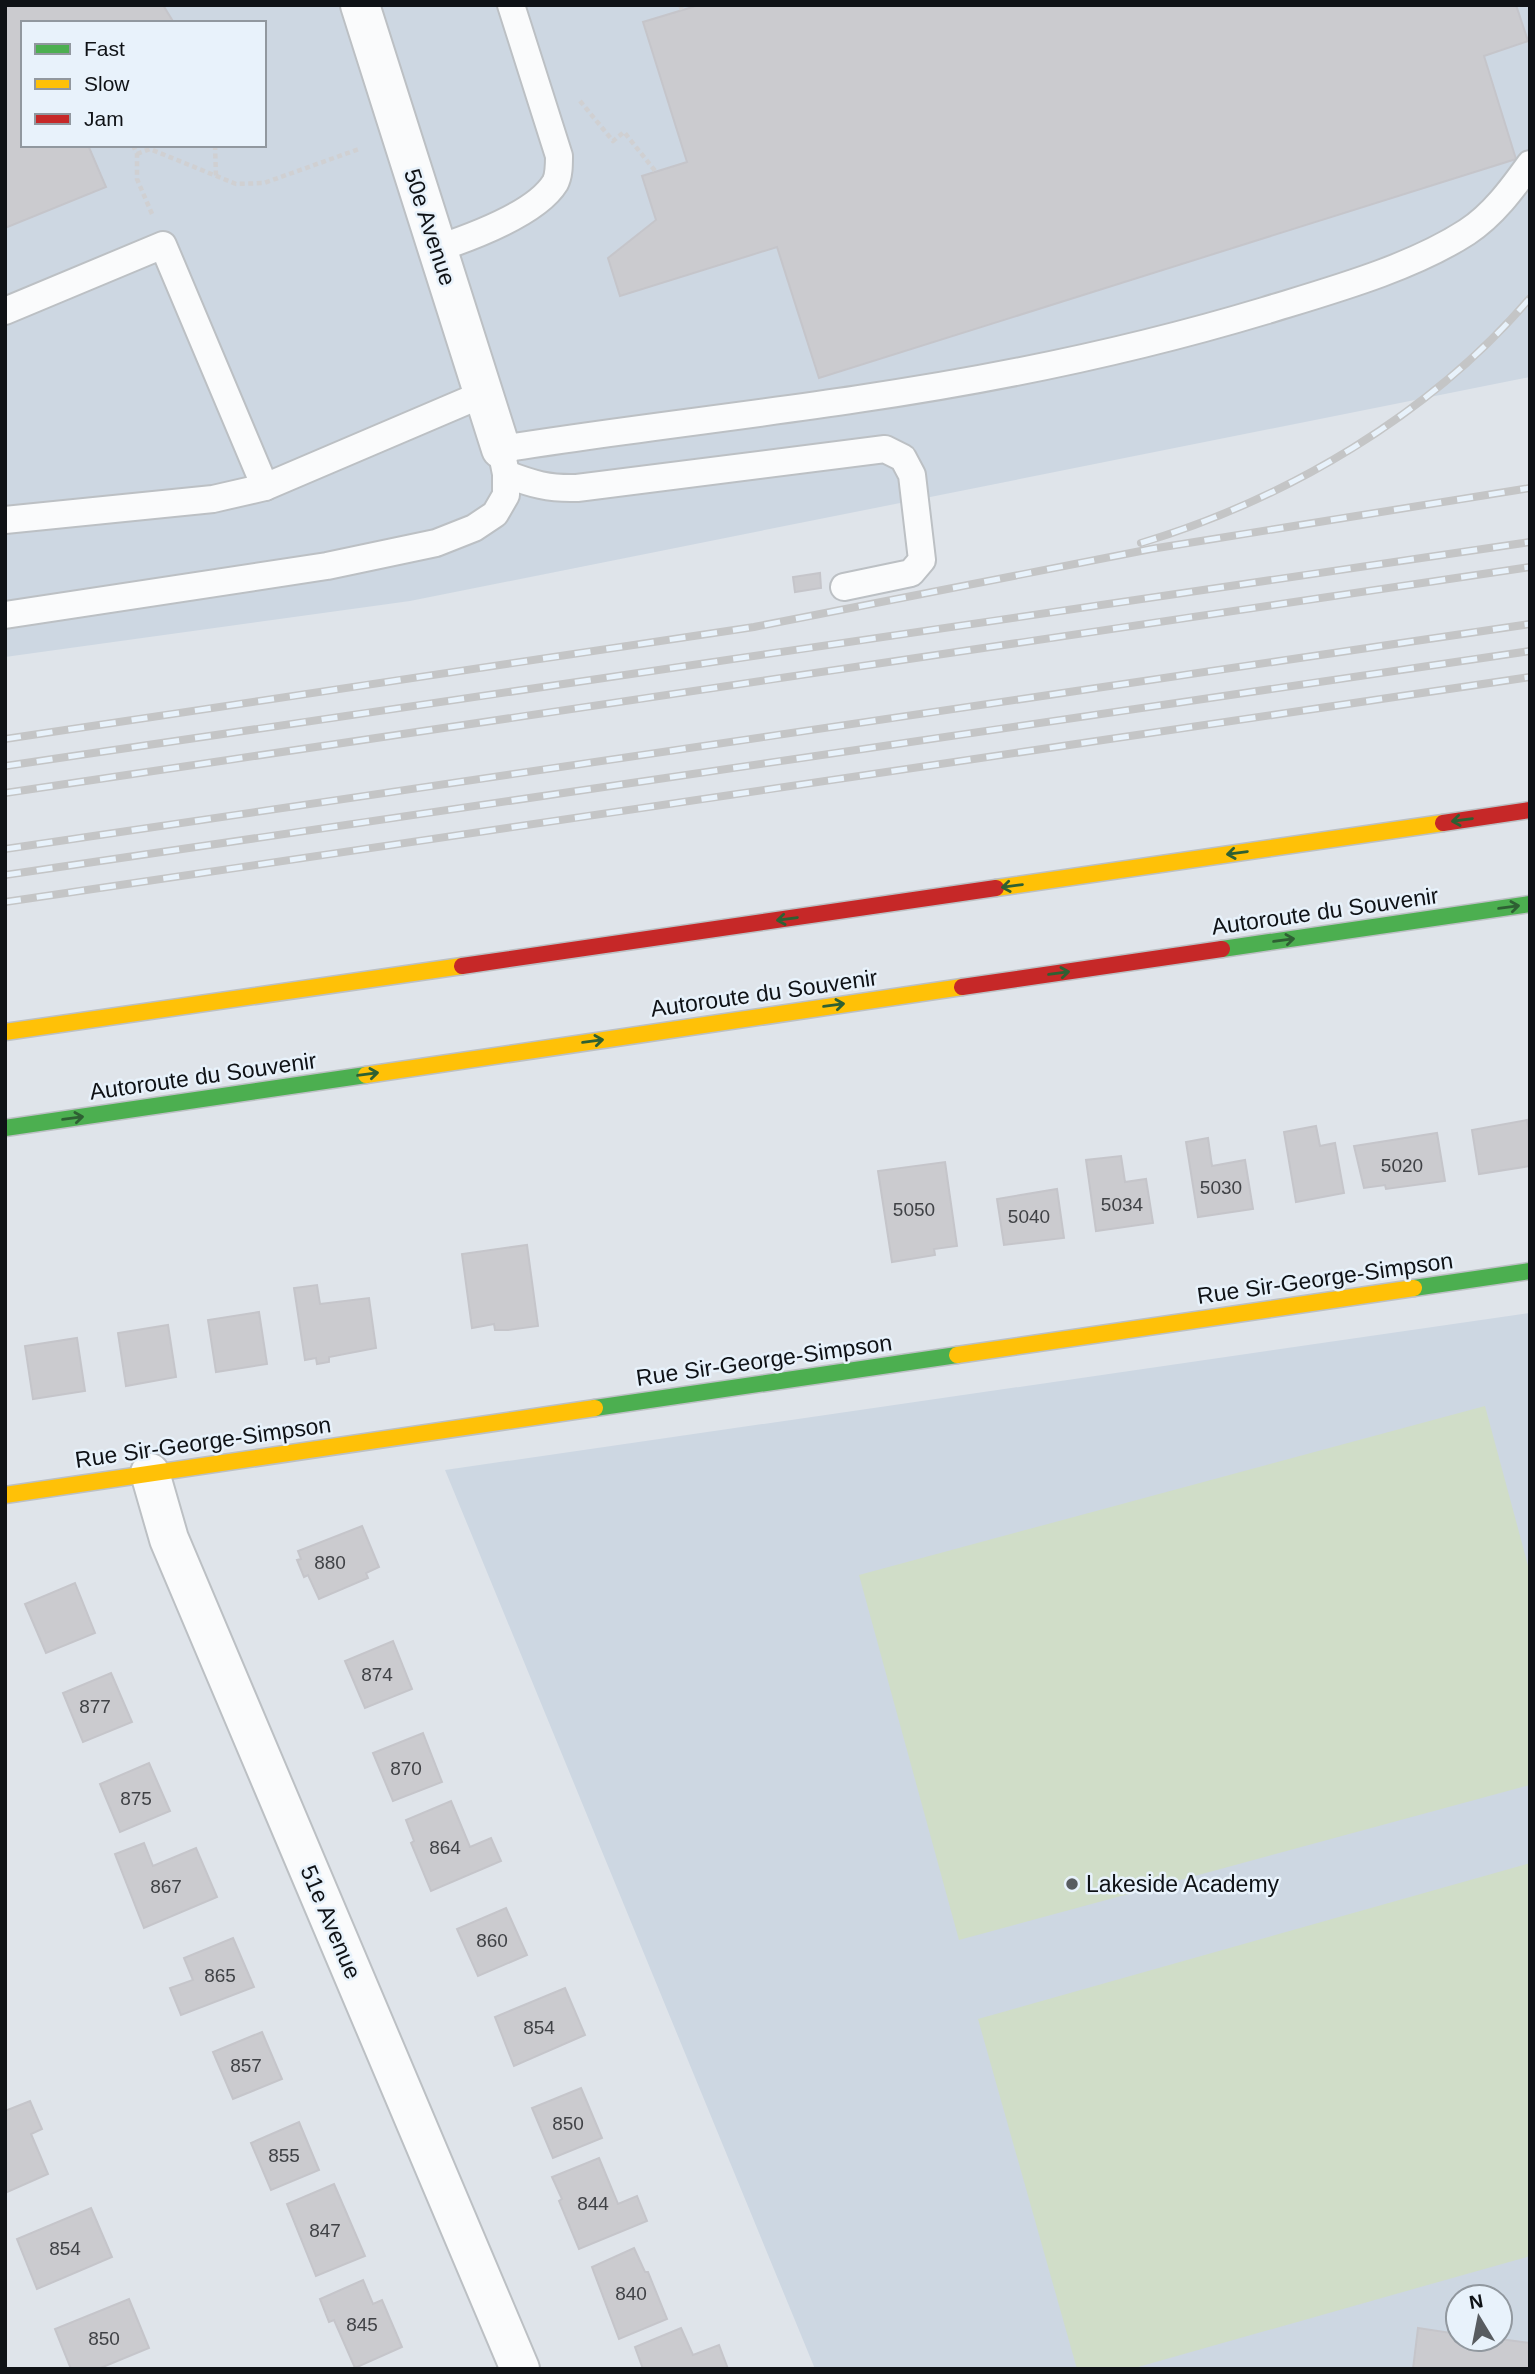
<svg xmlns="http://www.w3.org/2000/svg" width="1535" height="2374" font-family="Arial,sans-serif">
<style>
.built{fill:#cdd7e2;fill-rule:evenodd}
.green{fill:#d0ddc8}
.building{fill:#cbcbcf;stroke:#c5c5ca;stroke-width:2}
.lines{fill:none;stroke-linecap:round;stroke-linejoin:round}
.lane-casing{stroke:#bcc0c4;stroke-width:30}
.street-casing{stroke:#bcc0c4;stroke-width:42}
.fast-casing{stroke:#bcc0c4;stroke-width:19}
.slow-casing{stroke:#bcc0c4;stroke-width:19}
.jam-casing{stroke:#bcc0c4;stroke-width:19}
.path{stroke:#d0d0d2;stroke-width:4.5;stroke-dasharray:5 3.5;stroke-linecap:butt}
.lane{stroke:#fafbfc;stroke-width:26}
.street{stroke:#fafbfc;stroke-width:38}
.fast{stroke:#4caf50;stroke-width:16}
.slow{stroke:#ffc107;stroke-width:16}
.jam{stroke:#c62828;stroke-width:16}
.rail-casing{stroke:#c4c5c6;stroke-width:8}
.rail{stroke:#e8f2fb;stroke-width:5;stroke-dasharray:16;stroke-linecap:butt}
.oneway{stroke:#2e6033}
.poi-dot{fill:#585c60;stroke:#e8f2fb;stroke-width:2.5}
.labels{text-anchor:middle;stroke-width:5;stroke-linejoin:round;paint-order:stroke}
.number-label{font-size:19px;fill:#404246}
.street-label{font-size:23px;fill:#0f1216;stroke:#e8f2fb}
.poi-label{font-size:23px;fill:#0f1216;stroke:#e8f2fb;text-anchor:start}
</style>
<rect width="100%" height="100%" fill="#dfe4ea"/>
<!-- built -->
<g class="built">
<path d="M5,5H1530V377L410,601L5,657ZM23,23H264V145H23Z"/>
<path d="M1530,1313V2369H815L445,1470ZM1458,2297H1500V2339H1458Z"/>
</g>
<!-- green -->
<g class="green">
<path d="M1485,1406L1530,1573V1785L959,1940L859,1575Z"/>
<path d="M1530,1863V2256L1131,2369H1077L978,2019Z"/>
</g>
<!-- building -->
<g class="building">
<path d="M5,5H163L174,23H23V145H88L106,187L5,228Z"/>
<path d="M699,5H1516L1528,41L1484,56L1516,159L819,378L777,247L620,296L608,258L656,220L642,176L687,162L643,22Z"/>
<path d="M820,573L821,588L795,592L793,577Z"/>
<path d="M1527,1120L1530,1139V1166L1479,1174L1472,1130Z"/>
<path d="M1316,1126L1320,1146L1335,1143L1344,1193L1296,1202L1284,1132Z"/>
<path d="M1437,1133L1445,1181L1386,1189L1385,1185L1364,1188L1354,1146Z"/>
<path d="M1208,1138L1212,1166L1245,1160L1253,1209L1198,1217L1186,1142Z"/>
<path d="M1121,1156L1125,1182L1146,1179L1153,1223L1096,1231L1086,1160Z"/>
<path d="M945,1162L957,1246L934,1249L935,1255L892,1262L878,1171Z"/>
<path d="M1057,1189L1064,1238L1004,1245L997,1199Z"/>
<path d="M527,1245L538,1326L508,1330H495L494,1324L472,1328L462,1254Z"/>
<path d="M317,1285L320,1304L369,1298L376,1348L329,1357V1362L317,1364L316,1358L305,1360L294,1288Z"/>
<path d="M259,1312L267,1364L216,1372L208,1320Z"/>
<path d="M168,1325L176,1377L126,1386L118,1333Z"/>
<path d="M77,1338L85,1391L33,1399L25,1346Z"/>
<path d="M362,1526L379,1567L366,1573L368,1578L319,1599L308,1575L304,1577L297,1560L301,1559L298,1551Z"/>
<path d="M75,1583L95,1633L46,1653L25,1604Z"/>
<path d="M393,1641L412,1689L365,1708L345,1661Z"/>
<path d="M111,1673L132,1722L83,1742L63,1693Z"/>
<path d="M423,1733L442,1782L393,1801L373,1753Z"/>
<path d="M149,1763L170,1811L120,1832L100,1784Z"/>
<path d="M451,1801L470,1847L491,1838L501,1861L431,1891L411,1843L414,1841L406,1820Z"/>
<path d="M144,1843L153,1866L196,1848L217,1897L144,1928L115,1854Z"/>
<path d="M506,1908L527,1955L478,1976L457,1929Z"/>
<path d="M233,1938L254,1987L181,2015L170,1988L193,1980L184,1958Z"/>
<path d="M565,1988L585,2035L514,2066L495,2017Z"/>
<path d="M262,2032L282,2079L233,2099L213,2052Z"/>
<path d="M581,2088L602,2138L553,2158L532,2108Z"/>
<path d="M30,2101L42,2129L31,2134L48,2174L5,2193V2111Z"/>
<path d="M299,2122L319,2170L271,2190L251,2143Z"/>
<path d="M599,2158L618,2204L637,2196L647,2221L579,2249L559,2201L562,2199L552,2177Z"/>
<path d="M334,2184L365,2256L316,2276L287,2204Z"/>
<path d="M91,2208L112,2257L37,2289L17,2239Z"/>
<path d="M634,2248L645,2272H648L667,2319L619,2339L592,2267Z"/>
<path d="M363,2280L373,2304L382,2300L402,2347L355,2368L334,2320L329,2322L320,2299Z"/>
<path d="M129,2299L149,2348L98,2369H71L55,2329Z"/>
<path d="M681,2328L693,2355L719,2345L728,2369H643L635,2347Z"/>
<path d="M1418,2328L1458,2334V2339H1500L1530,2343V2369H1413Z"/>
</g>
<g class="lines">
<!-- lane casing -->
<g class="lane-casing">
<g id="lane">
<path d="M436,249C469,238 536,214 555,183C559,176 559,165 559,156L511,5"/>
<path d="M5,311L163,245L265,487"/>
<path d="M506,474C532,484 549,489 577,488L885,449L903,458L912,475L922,560L911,573L844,587"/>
<path d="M5,520L213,499L265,487L483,394"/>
<path d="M5,615L327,566L436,543L474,528L495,514L506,495V474L501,449C619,430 739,417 858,399C995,379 1131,351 1264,311C1329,291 1410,269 1467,232C1493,215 1512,189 1530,164"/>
</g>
</g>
<!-- street casing -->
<g class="street-casing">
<g id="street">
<path d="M360,5L501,449"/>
<path d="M150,1473L169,1539L520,2369"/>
</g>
</g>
<!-- fast casing -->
<g class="fast-casing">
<g id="fast">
<path d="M1222,949L1530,904"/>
<path d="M5,1128L366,1075"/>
<path d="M1414,1288L1530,1271"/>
<path d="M595,1408L957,1355"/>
</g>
</g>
<!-- slow casing -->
<g class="slow-casing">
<g id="slow">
<path d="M996,888L1443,823"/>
<path d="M5,1032L462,966"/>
<path d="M366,1075L962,987"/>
<path d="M957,1355L1414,1288"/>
<path d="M5,1495L595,1408"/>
</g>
</g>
<!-- jam casing -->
<g class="jam-casing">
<g id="jam">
<path d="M1443,823L1530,810"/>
<path d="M462,966L996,888"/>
<path d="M962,987L1222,949"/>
</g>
</g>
<!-- path -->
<g class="path">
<path d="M680,5L682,10"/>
<path d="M580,101L613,141L624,132L656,172"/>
<path d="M133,145L137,154V179L152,214"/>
<path d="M215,145L216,176"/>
<path d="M137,154L150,149L236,184L264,183L359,149"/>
</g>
<!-- lane -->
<use href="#lane" class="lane"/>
<!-- street -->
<use href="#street" class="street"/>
<!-- fast -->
<use href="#fast" class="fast"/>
<!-- slow -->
<use href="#slow" class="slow"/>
<!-- jam -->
<use href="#jam" class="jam"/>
<!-- rail casing -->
<g class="rail-casing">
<g id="rail">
<path d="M1141,543C1287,499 1430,415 1530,298"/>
<path d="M5,739L754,627L1151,549L1530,488"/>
<path d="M5,766L1530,542"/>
<path d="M5,793L1530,567"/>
<path d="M5,849L1530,624"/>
<path d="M5,875L1530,651"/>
<path d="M5,902L1530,677"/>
</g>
</g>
<!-- rail -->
<use href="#rail" class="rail"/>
</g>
<!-- one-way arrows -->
<defs><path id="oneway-shaft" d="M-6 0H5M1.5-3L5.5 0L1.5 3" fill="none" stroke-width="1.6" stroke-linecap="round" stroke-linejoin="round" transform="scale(1.75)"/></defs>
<g class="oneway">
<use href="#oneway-shaft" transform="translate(1462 820) rotate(172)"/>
<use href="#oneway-shaft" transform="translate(1237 853) rotate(172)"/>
<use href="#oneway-shaft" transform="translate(1012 886) rotate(172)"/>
<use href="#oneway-shaft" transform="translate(1509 907) rotate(-8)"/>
<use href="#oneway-shaft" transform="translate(787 919) rotate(172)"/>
<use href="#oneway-shaft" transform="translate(1284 940) rotate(-8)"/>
<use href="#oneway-shaft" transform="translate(1059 973) rotate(-8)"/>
<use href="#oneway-shaft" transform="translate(834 1005) rotate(-8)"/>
<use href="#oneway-shaft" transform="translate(593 1041) rotate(-8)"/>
<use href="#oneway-shaft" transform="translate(368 1074) rotate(-8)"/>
<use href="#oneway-shaft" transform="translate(73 1118) rotate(-8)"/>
</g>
<!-- markers -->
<circle class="poi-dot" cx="1072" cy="1884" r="7"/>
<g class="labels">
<!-- number labels -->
<g class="number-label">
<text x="1402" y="1172">5020</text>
<text x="1221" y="1194">5030</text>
<text x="1122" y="1211">5034</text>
<text x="914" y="1216">5050</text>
<text x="1029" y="1223">5040</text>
<text x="330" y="1569">880</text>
<text x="377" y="1681">874</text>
<text x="95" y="1713">877</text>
<text x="406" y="1775">870</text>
<text x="136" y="1805">875</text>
<text x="445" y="1854">864</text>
<text x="166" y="1893">867</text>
<text x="492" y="1947">860</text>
<text x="220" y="1982">865</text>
<text x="539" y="2034">854</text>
<text x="246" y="2072">857</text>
<text x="568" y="2130">850</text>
<text x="284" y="2162">855</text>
<text x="593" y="2210">844</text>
<text x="325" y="2237">847</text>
<text x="65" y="2255">854</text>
<text x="631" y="2300">840</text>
<text x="362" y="2331">845</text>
<text x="104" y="2345">850</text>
</g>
<!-- street labels -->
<g class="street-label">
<text transform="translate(430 227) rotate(72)" y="8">50e Avenue</text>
<text transform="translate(1325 911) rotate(-8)" y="8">Autoroute du Souvenir</text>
<text transform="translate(764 993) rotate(-8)" y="8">Autoroute du Souvenir</text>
<text transform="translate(203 1076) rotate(-8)" y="8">Autoroute du Souvenir</text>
<text transform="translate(1325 1278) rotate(-8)" y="8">Rue Sir-George-Simpson</text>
<text transform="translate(764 1360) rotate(-8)" y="8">Rue Sir-George-Simpson</text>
<text transform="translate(203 1442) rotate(-8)" y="8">Rue Sir-George-Simpson</text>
<text transform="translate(331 1922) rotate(67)" y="8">51e Avenue</text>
</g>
<!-- poi labels -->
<g class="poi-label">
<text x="1086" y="1892">Lakeside Academy</text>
</g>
</g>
<!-- border -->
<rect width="1535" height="2374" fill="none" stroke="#0f1216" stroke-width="14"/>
<!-- legend -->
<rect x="21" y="21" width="245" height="126" fill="#e8f2fb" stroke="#91989f" stroke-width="2"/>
<rect x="35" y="44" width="35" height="10" fill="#4caf50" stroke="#91989f" stroke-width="2"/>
<text x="84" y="56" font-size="21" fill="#0f1216">Fast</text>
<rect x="35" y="79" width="35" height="10" fill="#ffc107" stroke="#91989f" stroke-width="2"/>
<text x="84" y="91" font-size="21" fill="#0f1216">Slow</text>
<rect x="35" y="114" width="35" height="10" fill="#c62828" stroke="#91989f" stroke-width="2"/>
<text x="84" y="126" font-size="21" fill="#0f1216">Jam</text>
<!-- north arrow -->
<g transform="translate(1479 2318) rotate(350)"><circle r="33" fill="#e8f2fb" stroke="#91989f" stroke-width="2"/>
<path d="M0-5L12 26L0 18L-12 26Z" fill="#585c60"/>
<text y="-10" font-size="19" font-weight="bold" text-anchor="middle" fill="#0f1216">N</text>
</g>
</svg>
